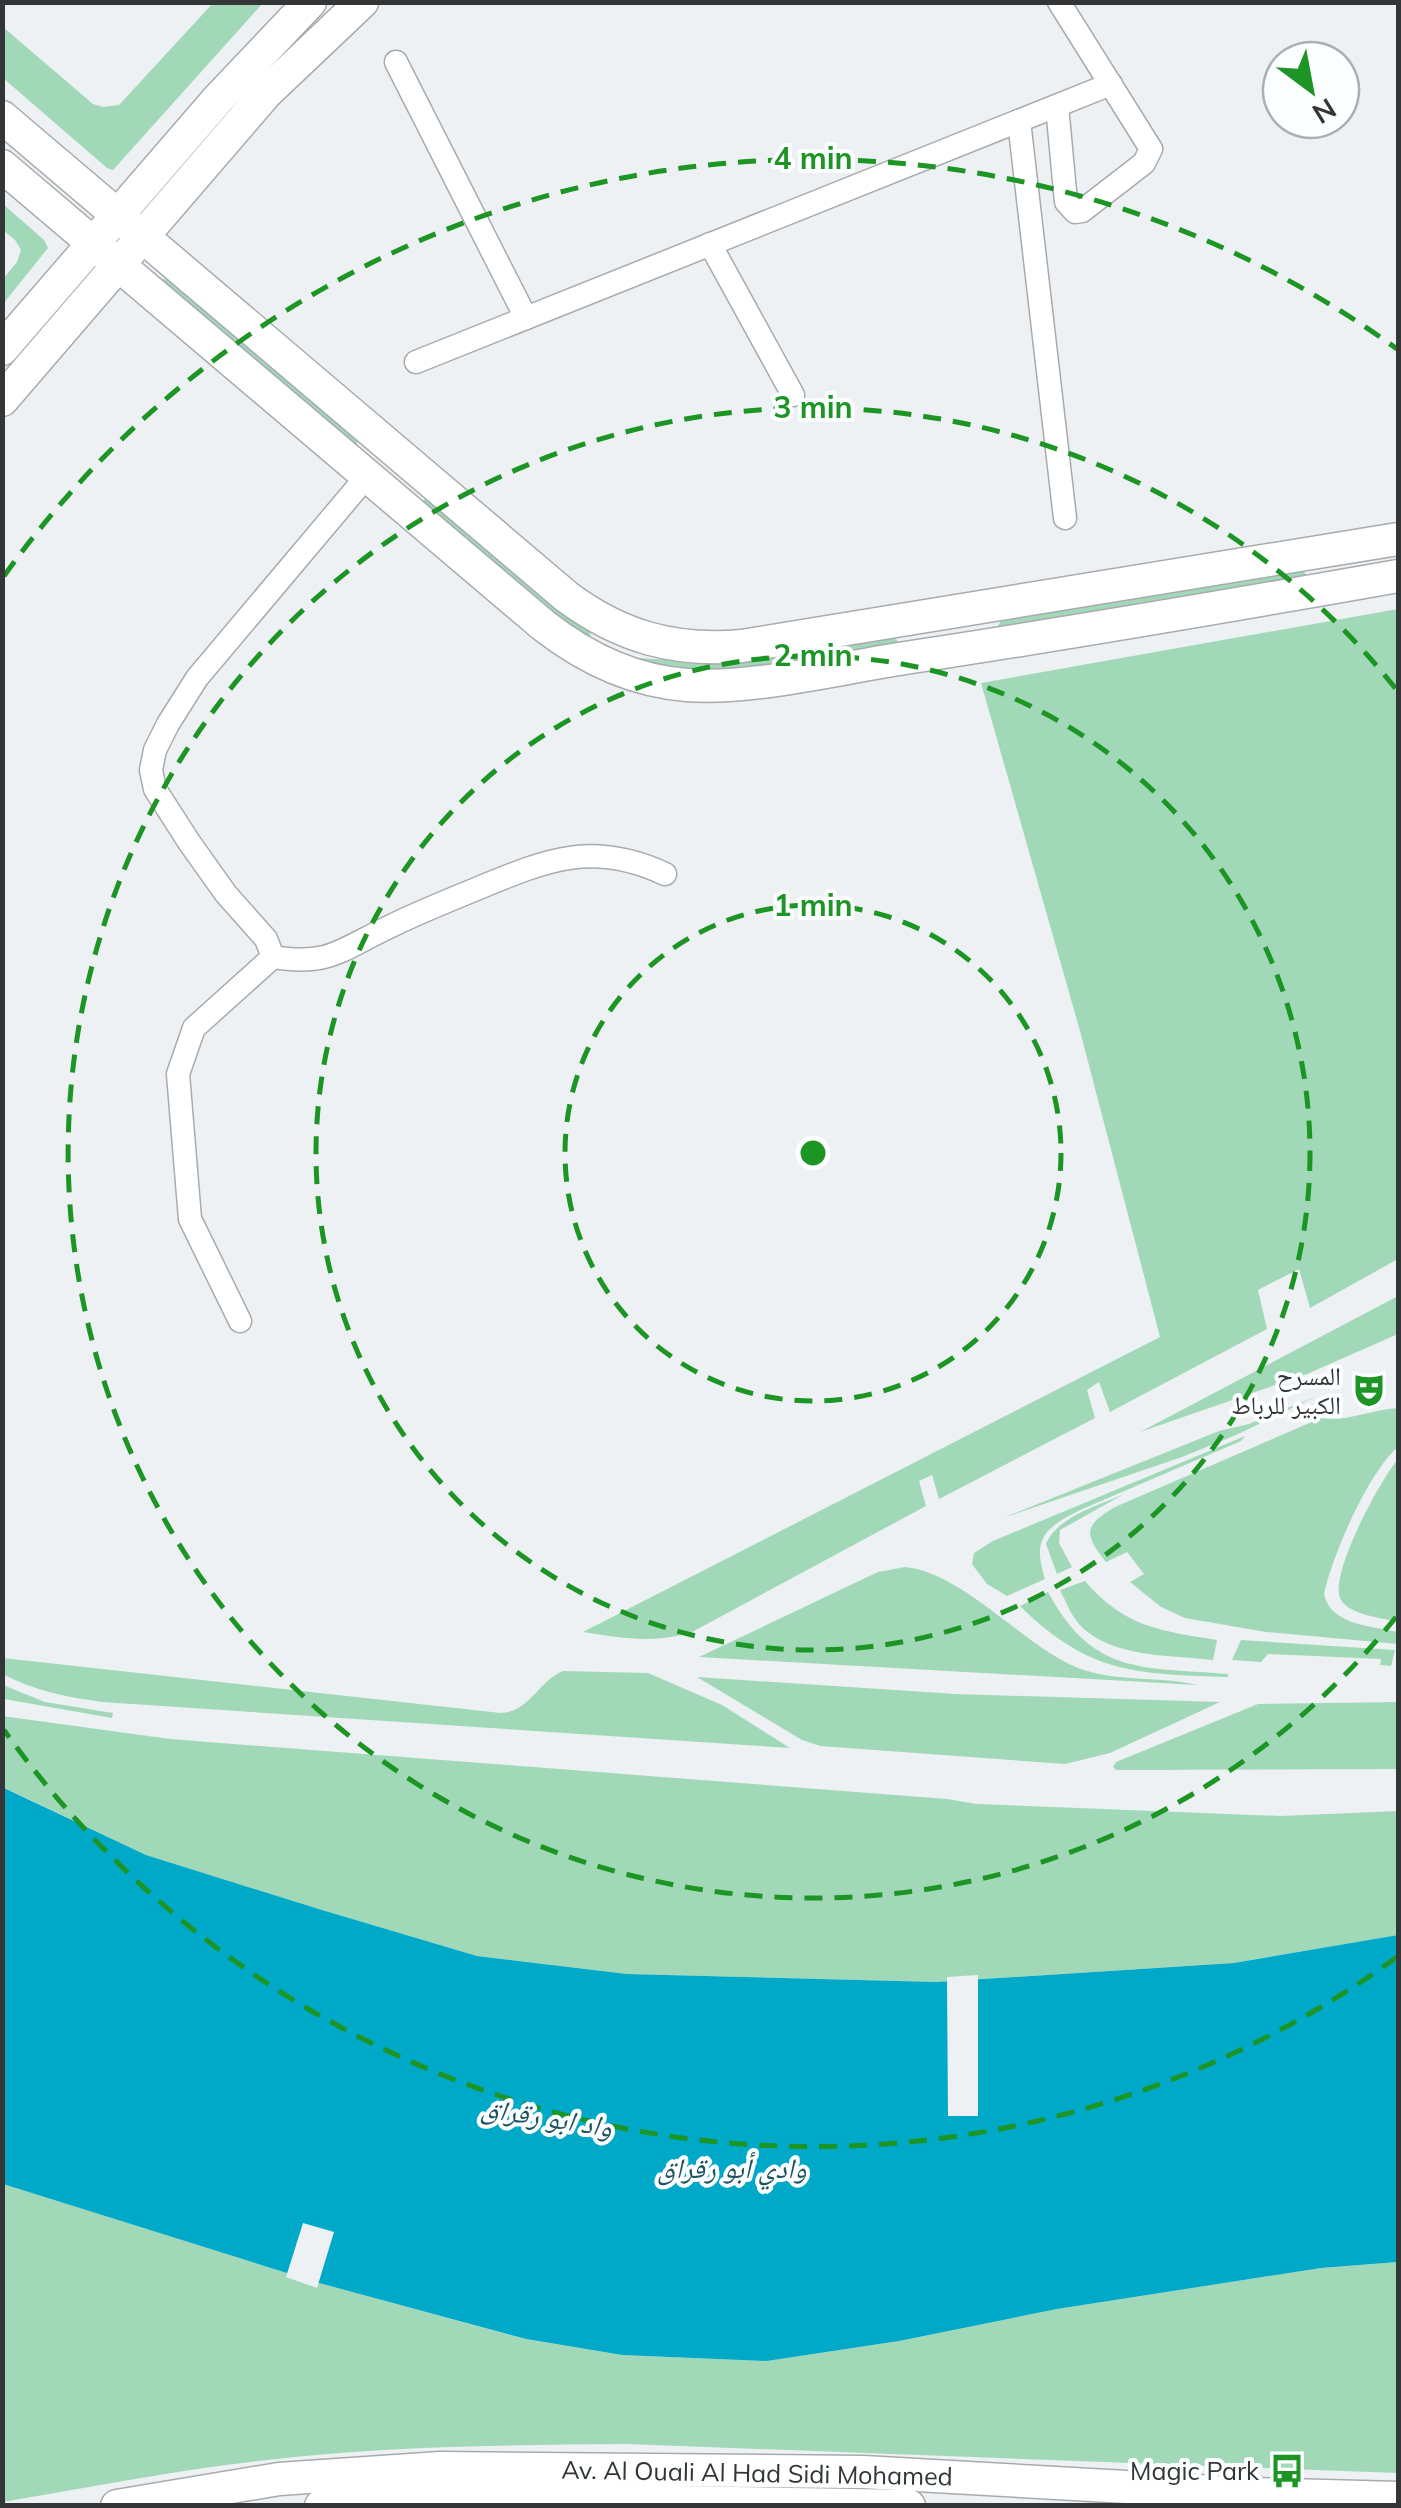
<svg xmlns="http://www.w3.org/2000/svg" width="1401" height="2508" font-family="Mulish,'Noto Naskh Arabic',sans-serif">
<style>
.green{fill:#a1d9b8}
.water{fill:#00a9c8}
.pier{fill:#edf1f4}
.lines{fill:none;stroke-linecap:round;stroke-linejoin:round}
.street-casing{stroke:#a8abae;stroke-width:25}
.secondary-casing{stroke:#a8abae;stroke-width:35}
.street{stroke:#fff;stroke-width:22}
.secondary{stroke:#fff;stroke-width:32}
.ring{fill:none;stroke:#1d9524;stroke-width:5;stroke-dasharray:18 12}
.labels{text-anchor:middle;stroke-width:8;stroke-linejoin:round;paint-order:stroke}
.poi-label{font-size:25px;fill:#343536;stroke:#fcfeff;text-anchor:end}
.street-label{font-size:25px;fill:#343536;stroke:#fcfeff}
.water-label{font-size:28px;font-style:italic;fill:#1f5562;stroke:#fcfeff}
.centre{fill:#1d9524;stroke:#fcfeff;stroke-width:5}
.ring-label{font-size:30px;text-anchor:middle;font-weight:bold;fill:#1d9524;stroke:#fcfeff;stroke-width:8;stroke-linejoin:round;paint-order:stroke}
</style>
<rect width="100%" height="100%" fill="#edf1f4"/>
<!-- green -->
<g class="green">
<path d="M213,3H263L113,170L107,168L3,78V27L93,104L103,107L119,105Z"/>
<path d="M3,204L44,240L48,248L3,304V279L17,262L21,250L15,240L3,230Z"/>
<path d="M163,279L169,280L357,439V445L355,446L161,281Z"/>
<path d="M427,498L564,614L590,632L591,638L584,639L421,502Z"/>
<path d="M1301,569L1306,574L1305,577L997,627L1001,621Z"/>
<path d="M1398,609V1259L1310,1308L1299,1269L1258,1290L1267,1329L1110,1412L1099,1382L1087,1390L1095,1418L939,1499L932,1475L919,1481L926,1506L692,1632C654,1644 621,1638 583,1632L1160,1337L1080,1031L981,683Z"/>
<path d="M894,638L898,641L895,646C837,655 683,689 638,658L720,663Z"/>
<path d="M1398,1296V1334L1307,1374L1140,1432Z"/>
<path d="M1317,1396L1236,1435L1182,1457L1003,1518L1219,1431L1249,1424Z"/>
<path d="M1398,1408V1447C1369,1471 1332,1556 1324,1594C1330,1625 1372,1626 1398,1632V1644L1266,1632L1185,1618L1161,1607L1130,1582L1144,1574L1127,1552L1106,1562C1084,1534 1083,1526 1115,1507L1321,1418C1342,1423 1375,1409 1398,1408Z"/>
<path d="M1245,1436L1241,1441L1080,1510C1044,1528 1032,1539 1045,1579L1007,1596L987,1584L972,1564L974,1553L993,1541Z"/>
<path d="M1398,1459V1622C1383,1618 1350,1615 1341,1600C1327,1577 1381,1479 1398,1459Z"/>
<path d="M1124,1494L1060,1530L1059,1543L1072,1567L1057,1574L1046,1544C1058,1516 1098,1506 1124,1494Z"/>
<path d="M905,1567C960,1572 1018,1639 1069,1664C1110,1684 1157,1675 1197,1685L699,1657L878,1572Z"/>
<path d="M1085,1581C1124,1627 1161,1631 1217,1640L1213,1660C1172,1655 1109,1658 1079,1624C1070,1614 1066,1601 1060,1590Z"/>
<path d="M1048,1592C1093,1676 1143,1667 1228,1674V1677C1136,1674 1089,1674 1020,1606Z"/>
<path d="M1241,1640L1395,1650L1391,1666L1380,1665L1381,1659L1268,1654L1261,1662L1232,1660Z"/>
<path d="M3,1658L501,1713C531,1711 538,1681 563,1671L648,1673L722,1705L790,1748L102,1702C67,1697 34,1691 3,1674Z"/>
<path d="M697,1677L956,1694L1220,1702L1110,1753L1065,1764L820,1746L802,1740Z"/>
<path d="M3,1685L45,1702L113,1713L112,1718L4,1699Z"/>
<path d="M1398,1702V1769L1116,1770L1113,1767L1116,1762L1258,1704Z"/>
<path d="M2,1716L170,1739L947,1799L977,1804L1281,1816L1398,1811V1935L1234,1963L936,1982L627,1974L477,1956L322,1910L146,1855L3,1787Z"/>
<path d="M3,2184L319,2283L525,2339L622,2355L767,2361L899,2341L1057,2309L1321,2268L1398,2262V2473L627,2444C507,2445 386,2446 267,2460C178,2470 91,2487 3,2502Z"/>
</g>
<!-- water -->
<path class="water" d="M2,1787L146,1855L322,1910L477,1956L627,1974L936,1982L1234,1963L1398,1935V2262L1321,2268L1057,2309L899,2341L767,2361L622,2355L526,2339L319,2283L3,2184Z"/>
<!-- pier -->
<g class="pier">
<path d="M978,1975V2116H948L947,1977Z"/>
<path d="M303,2223L334,2232L317,2288L286,2277Z"/>
</g>
<g class="lines">
<!-- street casing -->
<g class="street-casing">
<g id="street">
<path d="M396,62L526,318"/>
<path d="M1057,106L1066,202L1075,212L1082,211L1144,163L1151,149L1059,2"/>
<path d="M1019,121L1065,518"/>
<path d="M710,244L793,395"/>
<path d="M416,362L1111,84"/>
<path d="M273,957C330,966 340,950 389,927C419,912 450,900 481,887C549,859 594,841 665,874"/>
<path d="M240,1321L190,1219L178,1074L194,1028L273,957L266,939L226,894L189,842L155,789L151,770L155,750L168,724L197,678L367,476"/>
</g>
</g>
<!-- secondary casing -->
<g class="secondary-casing">
<g id="secondary">
<path d="M2,117L567,597C621,637 675,652 742,646L1398,539"/>
<path d="M2,166L543,625C585,658 633,681 687,685C751,690 840,668 905,658C1070,633 1234,605 1398,576"/>
<path d="M2,349L218,99L310,2"/>
<path d="M2,400L266,93L362,2"/>
<path d="M117,2506L279,2479L440,2468L863,2472L1250,2494L1398,2498"/>
<path d="M321,2506L432,2498L909,2506"/>
</g>
</g>
<!-- street -->
<use href="#street" class="street"/>
<!-- secondary -->
<use href="#secondary" class="secondary"/>
</g>
<!-- distance rings -->
<g class="ring">
<circle cx="813" cy="1153" r="248"/>
<circle cx="813" cy="1153" r="497"/>
<path d="M1396 1617A745 745 0 1 1 1396 689"/>
<path d="M1397 1957A994 994 0 0 1 4 1730M4 576A994 994 0 0 1 1397 349"/>
</g>
<!-- icons -->
<defs>
<g id="theatre-bare" transform="scale(2.7)"><path d="M-5-5.5Q0-4 5-5.5V0Q5 5 0 6Q-5 5-5 0ZM-3.3-2.5H-1v1.5H-3.3ZM1-2.5H3.3v1.5H1ZM-2.8 1Q0 5.5 2.8 1Z" fill="#1d9524" stroke="#fcfeff" stroke-width="2.5" paint-order="stroke"/></g>
<g id="bus-bare" transform="scale(2.7)"><path d="M-5-6H5V4H4V6H2V4H-2V6H-4V4H-5ZM-3.5-4V0h7V-4ZM-3.5 1.2v1.5H-2V1.2ZM2 1.2v1.5H3.5V1.2Z" fill="#1d9524" stroke="#fcfeff" stroke-width="2.5" paint-order="stroke"/></g>
</defs>
<g fill-rule="evenodd">
<use href="#theatre-bare" x="1369" y="1390"/>
<use href="#bus-bare" x="1287" y="2471"/>
</g>
<g class="labels">
<!-- poi labels -->
<g class="poi-label">
<text x="1341" y="1385">المسرح<tspan x="1341" dy="29">الكبير للرباط</tspan></text>
<text x="1259" y="2480">Magic Park</text>
</g>
<!-- street labels -->
<g class="street-label">
<text transform="translate(757 2473) rotate(1)" y="9">Av. Al Ouali Al Had Sidi Mohamed</text>
</g>
<!-- water labels -->
<g class="water-label">
<text transform="translate(547 2117) rotate(9)" y="10">واد ابو رقراق</text>
<text x="732" y="2178">وادي أبو رقراق</text>
</g>
</g>
<circle cx="813" cy="1153" r="15" class="centre"/>
<g class="ring-label">
<text x="813" y="169">4 min</text>
<text x="813" y="418">3 min</text>
<text x="813" y="666">2 min</text>
<text x="813" y="916">1 min</text>
</g>
<!-- border -->
<rect width="1401" height="2508" fill="none" stroke="#343536" stroke-width="10"/>
<!-- north arrow -->
<g transform="translate(1311 90) rotate(148)"><circle r="48" fill="#fcfeff" stroke="#acaeaf" stroke-width="2.5"/>
<path d="M0-8L18 38L0 25L-18 38Z" fill="#1d9524"/>
<text y="-15" font-size="28" font-weight="bold" text-anchor="middle" fill="#343536">N</text>
</g>
</svg>
